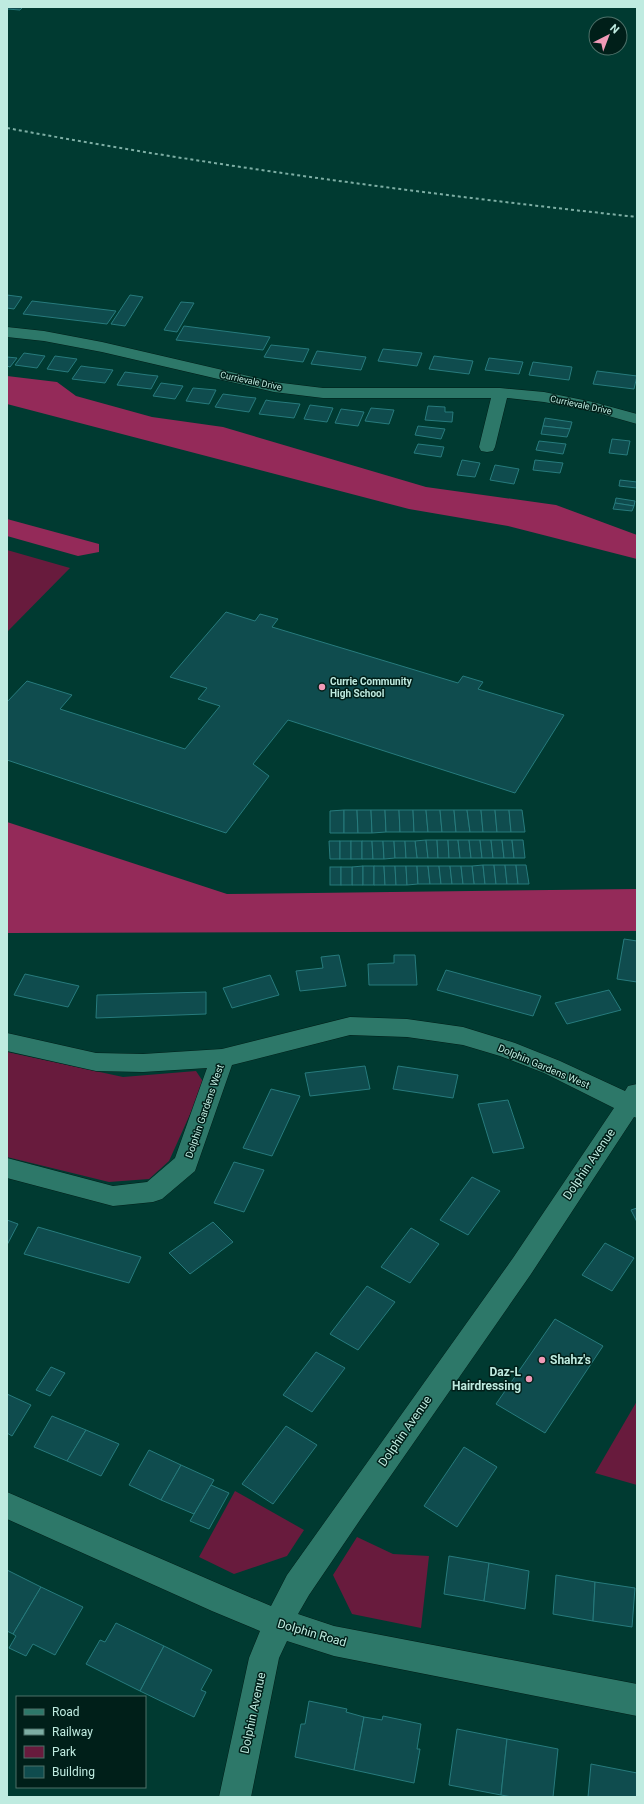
<svg xmlns="http://www.w3.org/2000/svg" width="644" height="1804" font-family="Roboto,sans-serif">
<style>
.green{fill:#681b3d}
.forest{fill:#942a59}
.building{fill:#0f4c4e;stroke:#277b7d}
.lines{fill:none;stroke-linecap:round;stroke-linejoin:round}
.minor-casing{stroke:#001f19;stroke-width:1}
.minor{fill:#2d7869;fill-rule:evenodd}
.rail{stroke:#7daea4;stroke-width:2;stroke-dasharray:3 3;stroke-linecap:butt}
.poi-dot{fill:#f09ab7;stroke:#001f19;stroke-width:1.5}
.labels{text-anchor:middle;stroke-width:3;stroke-linejoin:round;paint-order:stroke}
.far-street-label{font-size:9px;fill:#bfebe0;stroke:#001f19}
.poi-label{font-size:10px;font-weight:bold;fill:#bfebe0;stroke:#001f19;text-anchor:start}
.street-label{font-size:10px;fill:#bfebe0;stroke:#001f19}
.near-street-label{font-size:12px;fill:#bfebe0;stroke:#001f19}
.near-poi-label{font-size:12px;font-weight:bold;fill:#bfebe0;stroke:#001f19;text-anchor:start}
</style>
<rect width="100%" height="100%" fill="#003a31"/>
<!-- green -->
<g class="green">
<path d="M7,550L70,568L7,632Z"/>
<path d="M7,1052L123,1077L196,1071L204,1083L169,1161L149,1179L109,1182L7,1157Z"/>
<path d="M637,1401V1485L595,1473Z"/>
<path d="M235,1491L304,1530L287,1556L234,1574L199,1557Z"/>
<path d="M357,1537L393,1554L429,1556L421,1628L352,1614L333,1575Z"/>
</g>
<!-- forest -->
<g class="forest">
<path d="M7,376L57,382L76,396L152,417L223,427L426,487L556,505L637,535V559L508,526L409,509L7,404Z"/>
<path d="M7,519L99,544V552L78,556L7,536Z"/>
<path d="M7,822L227,894L637,889V931L7,933Z"/>
</g>
<!-- building -->
<g class="building">
<path d="M7,7H23L20,10L7,9Z"/>
<path d="M7,295L22,297L14,309L7,308Z"/>
<path d="M130,295L143,297L125,326L111,324Z"/>
<path d="M32,301L116,311L107,324L23,314Z"/>
<path d="M181,302L194,303L177,332L164,330Z"/>
<path d="M184,326L270,337L263,350L176,340Z"/>
<path d="M271,345L309,349L303,362L264,357Z"/>
<path d="M383,349L422,353L417,366L378,361Z"/>
<path d="M317,351L366,357L361,370L311,364Z"/>
<path d="M24,353L45,356L37,368L15,365Z"/>
<path d="M55,356L77,359L68,372L47,369Z"/>
<path d="M434,356L473,361L469,374L429,369Z"/>
<path d="M7,357L17,358L10,367L7,366Z"/>
<path d="M489,358L523,362L519,374L485,370Z"/>
<path d="M533,362L572,367L569,380L529,375Z"/>
<path d="M81,366L88,367L113,370L105,383L72,379Z"/>
<path d="M597,371L637,376L634,389L593,384Z"/>
<path d="M125,372L148,375L158,376L151,389L117,385Z"/>
<path d="M161,383L183,386L175,399L153,396Z"/>
<path d="M193,388L216,390L209,404L186,401Z"/>
<path d="M223,394L246,397L256,398L249,412L215,407Z"/>
<path d="M266,400L271,401L300,404L294,418L259,414Z"/>
<path d="M310,405L333,408L327,422L304,419Z"/>
<path d="M428,406L445,407V412H453L452,422L425,420Z"/>
<path d="M371,408L394,410L389,424L365,421Z"/>
<path d="M341,409L364,412L358,426L335,423Z"/>
<path d="M545,418L572,422L570,429L543,426Z"/>
<path d="M418,426L445,429L441,439L415,435Z"/>
<path d="M543,426L570,429L567,437L541,434Z"/>
<path d="M612,439L630,441L627,455L609,453Z"/>
<path d="M539,441L566,444L563,454L536,450Z"/>
<path d="M418,444L444,447L441,457L414,453Z"/>
<path d="M462,460L480,463L475,477L457,475Z"/>
<path d="M535,460L563,463L560,473L533,470Z"/>
<path d="M495,465L519,469L514,484L490,480Z"/>
<path d="M620,480L637,482V488L619,486Z"/>
<path d="M616,498L635,501L634,506L615,503Z"/>
<path d="M615,503L634,506L632,511L613,509Z"/>
<path d="M226,612L255,621L260,614L278,619L272,627L458,683L463,676L483,682L478,689L564,715L515,793L288,720L253,764L269,776L226,833L7,760V702L27,681L72,695L60,709L185,749L220,706L198,699L207,688L170,677Z"/>
<path d="M344,810V833H330V811Z"/>
<path d="M344,810H357L358,833H344Z"/>
<path d="M357,810H371L372,833H358Z"/>
<path d="M371,810H385L386,832L372,833Z"/>
<path d="M385,810H399L400,832H386Z"/>
<path d="M399,810H413L414,832H400Z"/>
<path d="M413,810H426L428,832H414Z"/>
<path d="M426,810H440L442,832H428Z"/>
<path d="M440,810H454L456,832H442Z"/>
<path d="M454,810H467L470,832H456Z"/>
<path d="M467,810H481L483,832H470Z"/>
<path d="M481,810H495L497,832H483Z"/>
<path d="M495,810H509L511,832H497Z"/>
<path d="M509,810H522L525,832H511Z"/>
<path d="M426,840L428,858H417L415,841Z"/>
<path d="M426,840H437L438,858H428Z"/>
<path d="M437,840H448L449,858H438Z"/>
<path d="M448,840H458L460,858H449Z"/>
<path d="M458,840H469L471,858H460Z"/>
<path d="M469,840H480L482,858H471Z"/>
<path d="M480,840H491L493,858H482Z"/>
<path d="M491,840H502L504,858H493Z"/>
<path d="M502,840H512L514,858H504Z"/>
<path d="M512,840H523L525,858H514Z"/>
<path d="M329,841H340V859H330Z"/>
<rect x="340" y="841" width="11" height="18"/>
<rect x="351" y="841" width="11" height="18"/>
<path d="M362,841H372L373,859H362Z"/>
<path d="M372,841H383L384,859H373Z"/>
<path d="M383,841H394L395,858L384,859Z"/>
<path d="M394,841H405L406,858H395Z"/>
<path d="M405,841H415L417,858H406Z"/>
<path d="M483,865L485,884H474L472,866Z"/>
<path d="M483,865H494L496,884H485Z"/>
<path d="M494,865H505L507,884H496Z"/>
<path d="M505,865H516L518,884H507Z"/>
<path d="M516,865H526L529,884H518Z"/>
<path d="M363,866V885H352V867Z"/>
<rect x="363" y="866" width="11" height="19"/>
<path d="M374,866H384L385,885H374Z"/>
<path d="M384,866H395L396,885H385Z"/>
<path d="M395,866H406L407,885H396Z"/>
<path d="M406,866H417L418,884L407,885Z"/>
<path d="M417,866H428L430,884H418Z"/>
<path d="M428,866H439L441,884H430Z"/>
<path d="M439,866H450L452,884H441Z"/>
<path d="M450,866H461L463,884H452Z"/>
<path d="M461,866H472L474,884H463Z"/>
<rect x="330" y="867" width="11" height="18"/>
<rect x="341" y="867" width="11" height="18"/>
<path d="M624,939L637,941V982L617,979Z"/>
<path d="M339,955L346,986L300,991L296,971L323,968L321,957Z"/>
<path d="M394,955H415L417,985H369L368,964L394,963Z"/>
<path d="M446,970L541,996L533,1016L437,990Z"/>
<path d="M25,974L79,986L68,1007L14,995Z"/>
<path d="M270,975L279,995L232,1008L223,988Z"/>
<path d="M609,990L621,1010L567,1024L555,1003Z"/>
<path d="M206,992V1014L96,1018L97,995Z"/>
<path d="M365,1066L370,1089L310,1096L305,1073Z"/>
<path d="M398,1066L458,1075L453,1098L393,1089Z"/>
<path d="M271,1089L300,1096L272,1156L243,1148Z"/>
<path d="M508,1100L524,1148L493,1153L478,1104Z"/>
<path d="M234,1162L264,1170L244,1212L214,1203Z"/>
<path d="M472,1177L500,1191L468,1235L440,1220Z"/>
<path d="M637,1208V1222L631,1210Z"/>
<path d="M7,1220L18,1224L7,1245Z"/>
<path d="M213,1222L233,1242L190,1274L169,1253Z"/>
<path d="M38,1227L141,1257L129,1283L24,1254Z"/>
<path d="M411,1228L439,1244L410,1283L381,1267Z"/>
<path d="M605,1243L634,1258L612,1291L582,1275Z"/>
<path d="M367,1286L395,1302L358,1350L330,1334Z"/>
<path d="M555,1319L603,1346L545,1433L496,1404Z"/>
<path d="M316,1352L345,1368L312,1412L283,1395Z"/>
<path d="M51,1367L65,1373L50,1396L36,1390Z"/>
<path d="M7,1394L31,1405L12,1436L7,1433Z"/>
<path d="M52,1416L86,1430L67,1461L34,1447Z"/>
<path d="M286,1426L317,1445L273,1504L242,1484Z"/>
<path d="M86,1430L119,1444L101,1476L67,1461Z"/>
<path d="M464,1447L497,1467L457,1527L424,1506Z"/>
<path d="M149,1450L181,1465L161,1500L129,1485Z"/>
<path d="M181,1465L214,1480L194,1514L161,1500Z"/>
<path d="M211,1485L229,1493L209,1529L190,1521Z"/>
<path d="M449,1556L489,1563L484,1601L444,1594Z"/>
<path d="M489,1563L529,1571L525,1609L484,1601Z"/>
<path d="M7,1570L41,1587L13,1634L7,1631Z"/>
<path d="M556,1575L595,1582L593,1621L553,1614Z"/>
<path d="M595,1582L635,1588L632,1627L593,1621Z"/>
<path d="M41,1587L83,1607L55,1655L33,1644L26,1656L9,1648L16,1636L13,1634Z"/>
<path d="M116,1623L164,1646L140,1691L86,1664L100,1640L105,1642Z"/>
<path d="M164,1646L212,1670L201,1690L206,1692L194,1717L140,1691Z"/>
<path d="M309,1701L347,1709L346,1712L364,1717L354,1770L295,1757L301,1724H305Z"/>
<path d="M383,1716L421,1724L417,1749H420L414,1783L354,1770L364,1717L382,1720Z"/>
<path d="M457,1729L507,1739L501,1795L449,1785Z"/>
<path d="M507,1739L558,1749L553,1797H512L501,1795Z"/>
<path d="M591,1764L637,1773V1797H588Z"/>
</g>
<g class="lines">
<!-- minor casing -->
<g class="minor-casing">
<g id="minor">
<path d="M7,327L44,331L102,342L274,382L323,388H500L544,392L593,402L637,414V424L591,411L544,402L507,398L495,447L493,451L487,452L481,451L479,447L491,398H323L274,392L102,352L44,341L7,337Z"/>
<path d="M350,1017L407,1019L463,1027L515,1043L560,1061L625,1091L628,1086L637,1084V1118L634,1117L531,1274L362,1517L309,1595L298,1614L334,1626L637,1684V1716L334,1656L287,1641L279,1658L251,1797H219L249,1658L260,1631L212,1611L7,1519V1492L233,1590L271,1606L287,1575L513,1258L614,1108L544,1073L500,1056L463,1045L407,1037L350,1035L232,1065L195,1171L162,1199L153,1202L113,1206L7,1178V1158L113,1186L147,1182L175,1158L207,1068L143,1072L96,1071L7,1051V1033L96,1053L143,1054L222,1049Z"/>
</g>
</g>
<!-- minor -->
<use href="#minor" class="minor"/>
<!-- rail -->
<path class="rail" d="M7,128C216,167 426,194 637,217"/>
</g>
<!-- markers -->
<g class="poi-dot">
<circle cx="322" cy="687" r="4"/>
<circle cx="542" cy="1360" r="4"/>
<circle cx="529" cy="1379" r="4"/>
</g>
<g class="labels">
<!-- far-street labels -->
<g class="far-street-label">
<text transform="translate(251 381) rotate(12)" y="3">Currievale Drive</text>
<text transform="translate(581 405) rotate(12)" y="3">Currievale Drive</text>
</g>
<!-- poi labels -->
<g class="poi-label">
<text x="330" y="685">Currie Community<tspan x="330" dy="12">High School</tspan></text>
</g>
<!-- street labels -->
<g class="street-label">
<text transform="translate(544 1066) rotate(23)" y="4">Dolphin Gardens West</text>
<text transform="translate(204 1111) rotate(-71)" y="4">Dolphin Gardens West</text>
</g>
<!-- near-street labels -->
<g class="near-street-label">
<text transform="translate(589 1164) rotate(-56)" y="4">Dolphin Avenue</text>
<text transform="translate(405 1431) rotate(-55)" y="4">Dolphin Avenue</text>
<text transform="translate(312 1633) rotate(16)" y="4">Dolphin Road</text>
<text transform="translate(253 1713) rotate(-78)" y="4">Dolphin Avenue</text>
</g>
<!-- near-poi labels -->
<g class="near-poi-label">
<text x="550" y="1364">Shahz's</text>
<text x="521" y="1376" text-anchor="end">Daz-L<tspan x="521" dy="14">Hairdressing</tspan></text>
</g>
</g>
<!-- border -->
<rect width="644" height="1804" fill="none" stroke="#bfebe0" stroke-width="16"/>
<!-- legend -->
<rect x="16" y="1696" width="130" height="92" fill="#001f19" stroke="#4c7169"/>
<rect x="24" y="1709" width="20" height="6" fill="#2d7869" stroke="#4c7169"/>
<text x="52" y="1716" font-size="12" fill="#bfebe0">Road</text>
<rect x="24" y="1729" width="20" height="6" fill="#7daea4" stroke="#4c7169"/>
<text x="52" y="1736" font-size="12" fill="#bfebe0">Railway</text>
<rect x="24" y="1746" width="20" height="12" fill="#681b3d" stroke="#4c7169"/>
<text x="52" y="1756" font-size="12" fill="#bfebe0">Park</text>
<rect x="24" y="1766" width="20" height="12" fill="#0f4c4e" stroke="#4c7169"/>
<text x="52" y="1776" font-size="12" fill="#bfebe0">Building</text>
<!-- north arrow -->
<g transform="translate(608 36) rotate(42)"><circle r="19" fill="#001f19" stroke="#4c7169"/>
<path d="M0-3L7 15L0 10L-7 15Z" fill="#f09ab7"/>
<text y="-6" font-size="11" font-weight="bold" text-anchor="middle" fill="#bfebe0">N</text>
</g>
</svg>
